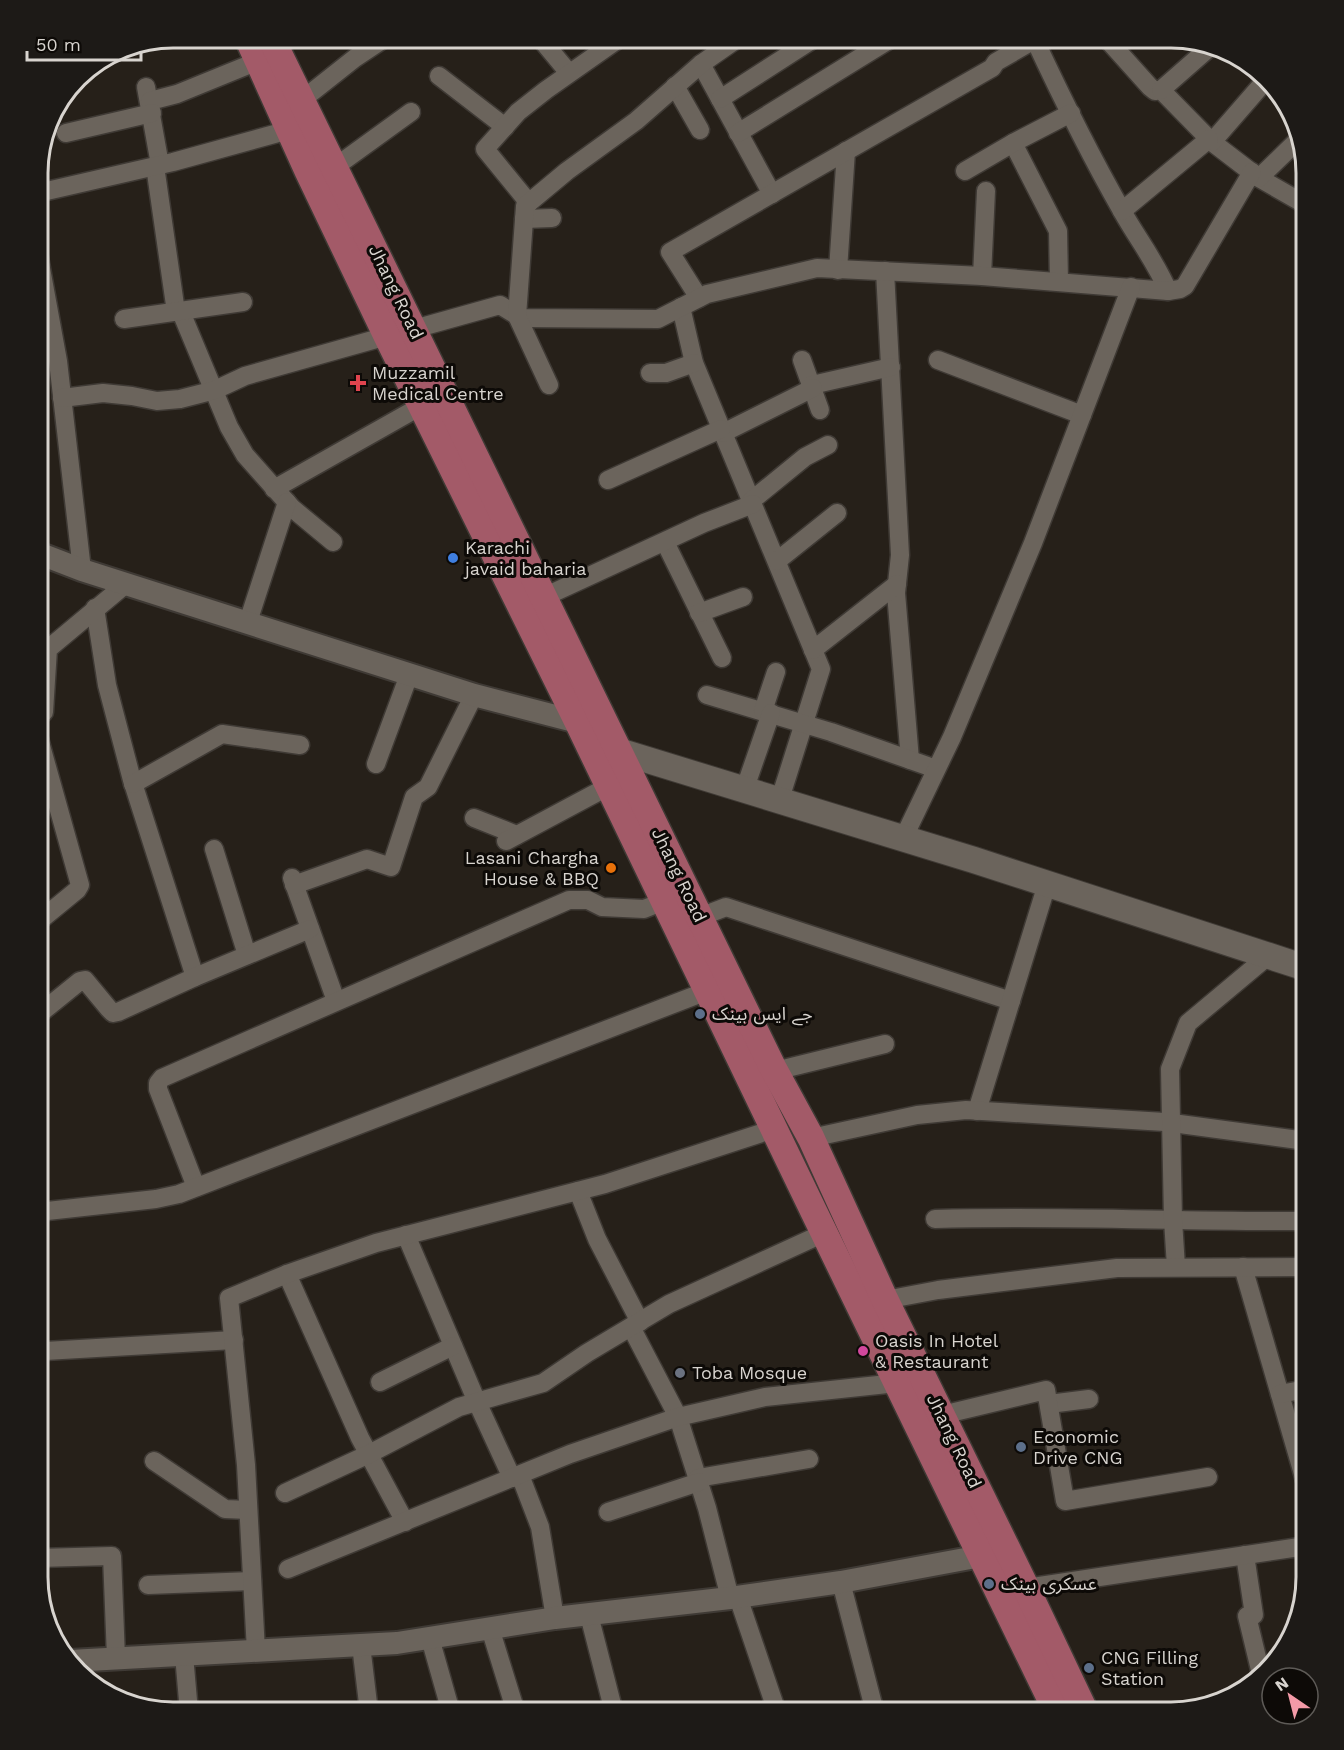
<svg xmlns="http://www.w3.org/2000/svg" width="1344" height="1750" font-family="'Work Sans','Noto Sans Arabic',sans-serif">
<style>
.lines{fill:none;stroke-linecap:round;stroke-linejoin:round}
.minor-casing{stroke:#3f3a35;stroke-width:21}
.tertiary-casing{stroke:#3f3a35;stroke-width:26}
.secondary-casing{stroke:#3f3a35;stroke-width:28}
.primary-casing{stroke:#3f3a35;stroke-width:30}
.minor{stroke:#6b645c;stroke-width:18}
.tertiary{stroke:#6b645c;stroke-width:22}
.secondary{stroke:#6b645c;stroke-width:26}
.primary{stroke:#a35a68;stroke-width:27}
.health-dot{fill:#e0444e;stroke:#0d0a07;stroke-width:2}
.shop-dot{fill:#3f7fe0;stroke:#0d0a07;stroke-width:2}
.food-dot{fill:#e8710a;stroke:#0d0a07;stroke-width:2}
.service-dot{fill:#5c6f8a;stroke:#0d0a07;stroke-width:2}
.hotel-dot{fill:#d1479c;stroke:#0d0a07;stroke-width:2}
.worship-dot{fill:#6b7280;stroke:#0d0a07;stroke-width:2}
.labels{text-anchor:middle;stroke-width:6;stroke-linejoin:round;paint-order:stroke}
.street-label{font-size:18px;fill:#d8d4cf;stroke:#0d0a07}
.poi-label{font-size:18px;fill:#d8d4cf;stroke:#0d0a07;text-anchor:start}
.rim{fill:none;stroke:#d8d4cf;stroke-width:3}
</style>
<rect width="100%" height="100%" fill="#262019"/>
<g class="lines">
<!-- minor casing -->
<g class="minor-casing">
<g id="minor">
<path d="M540,38L569,73"/>
<path d="M1034,38C1061,96 1090,155 1122,211C1137,238 1156,262 1168,291"/>
<path d="M1106,38L1150,87L1155,91L1161,90L1212,142L1259,178L1306,205"/>
<path d="M701,64L772,194"/>
<path d="M439,76L505,127"/>
<path d="M675,86L700,130"/>
<path d="M146,87L160,165"/>
<path d="M1161,90L1210,47"/>
<path d="M720,99L815,38"/>
<path d="M302,100L355,58L385,38"/>
<path d="M150,101L177,94L258,61"/>
<path d="M66,133L152,113"/>
<path d="M738,133L892,38"/>
<path d="M1212,142L1265,81"/>
<path d="M1013,143L1058,231L1059,281"/>
<path d="M155,166L176,312"/>
<path d="M335,167L411,112"/>
<path d="M965,171L1013,143L1071,113"/>
<path d="M1259,178L1297,141"/>
<path d="M38,193L173,162L289,130"/>
<path d="M529,203L485,149L518,112L546,90L620,38"/>
<path d="M1122,211L1209,139"/>
<path d="M524,219L552,218"/>
<path d="M38,252L58,361L82,570"/>
<path d="M838,270L846,151"/>
<path d="M885,271L900,555L896,593L910,760"/>
<path d="M982,276L986,191"/>
<path d="M699,298L670,252L992,68L996,62L1034,40"/>
<path d="M681,307L694,363L821,669L780,799"/>
<path d="M181,312L229,427L245,455L292,508L333,542"/>
<path d="M124,319L243,302"/>
<path d="M414,329L500,305L521,318L658,319L707,294L817,268L982,276L1168,291L1180,289L1185,286L1252,172"/>
<path d="M802,360L820,410"/>
<path d="M938,360L1082,415"/>
<path d="M650,373H666L694,363"/>
<path d="M549,385L517,316L525,206L567,171L636,121L701,64L734,41"/>
<path d="M812,385L891,367"/>
<path d="M62,398L103,393L132,396L157,401L180,399L215,390L245,376L387,336"/>
<path d="M723,433L813,388"/>
<path d="M608,480L721,429"/>
<path d="M274,489L421,406"/>
<path d="M751,501L805,457L828,445"/>
<path d="M665,542L722,658"/>
<path d="M777,561L837,513"/>
<path d="M544,597L704,523L753,504"/>
<path d="M95,608L107,685L132,780L195,977"/>
<path d="M699,613L743,597"/>
<path d="M248,622L287,502"/>
<path d="M813,650L897,584"/>
<path d="M707,695L831,732L936,769"/>
<path d="M763,711L776,672"/>
<path d="M38,718L44,712L48,649L127,583"/>
<path d="M376,764L409,675"/>
<path d="M133,784L222,734L300,745"/>
<path d="M745,788L771,713"/>
<path d="M474,818L517,835"/>
<path d="M903,839L952,737L1033,543L1131,287"/>
<path d="M506,841L609,786"/>
<path d="M214,849L247,955"/>
<path d="M292,878L336,1001"/>
<path d="M294,885L367,859L391,867L414,797L428,787L474,695"/>
<path d="M700,917L726,907L1011,1001"/>
<path d="M38,922L77,890L80,885L38,735"/>
<path d="M38,1015L80,981L85,980L109,1009L113,1013L118,1012L195,977L310,929"/>
<path d="M775,1071L885,1044"/>
<path d="M977,1111L1047,884"/>
<path d="M811,1138L917,1115L966,1110L1165,1122L1306,1141"/>
<path d="M196,1187L158,1089V1083L162,1078L569,900H588L602,907L644,909L664,901"/>
<path d="M578,1191L597,1239L640,1322"/>
<path d="M38,1212L156,1199L179,1194L707,991"/>
<path d="M935,1219C1059,1215 1183,1222 1306,1221"/>
<path d="M406,1235L477,1402L512,1478"/>
<path d="M1176,1267L1173,1220L1170,1069L1188,1023L1268,956"/>
<path d="M1243,1267L1306,1484"/>
<path d="M287,1274L360,1438L405,1522"/>
<path d="M885,1300L938,1290L1117,1268L1306,1267"/>
<path d="M631,1327L678,1417L707,1508L730,1598"/>
<path d="M45,1351L234,1340"/>
<path d="M380,1382L453,1346"/>
<path d="M1280,1394L1306,1389"/>
<path d="M1049,1404L1089,1399"/>
<path d="M942,1415L1046,1390L1065,1501L1208,1477"/>
<path d="M154,1461L225,1509L248,1510"/>
<path d="M520,1475L540,1527L555,1618"/>
<path d="M698,1478L809,1459"/>
<path d="M285,1493L369,1454L459,1407L543,1383L587,1353L669,1304L824,1233"/>
<path d="M608,1512L699,1482"/>
<path d="M1245,1555L1254,1615L1247,1616L1261,1674"/>
<path d="M38,1558L112,1556L116,1658"/>
<path d="M288,1569L570,1454L678,1417L765,1397L897,1383"/>
<path d="M841,1582L875,1712"/>
<path d="M148,1585L252,1581"/>
<path d="M1026,1588L1306,1546"/>
<path d="M738,1597L777,1712"/>
<path d="M589,1615L614,1712"/>
<path d="M490,1628L516,1712"/>
<path d="M430,1638L451,1712"/>
<path d="M361,1645L369,1712"/>
<path d="M256,1651L246,1465L229,1298L287,1274L376,1243L605,1184L774,1129"/>
<path d="M184,1655L189,1712"/>
</g>
</g>
<!-- tertiary casing -->
<g class="tertiary-casing">
<g id="tertiary">
<path d="M38,553L82,570L474,695L578,722"/>
<path d="M70,1661L397,1643L555,1618L730,1598L841,1582L981,1556"/>
</g>
</g>
<!-- secondary casing -->
<g class="secondary-casing">
<path id="secondary" d="M602,746L974,860L1306,968"/>
</g>
<!-- primary casing -->
<g class="primary-casing">
<g id="primary">
<path d="M248,38L308,171L387,336L578,722L814,1212L1057,1712"/>
<path d="M271,38L773,1068L811,1138L885,1300L1026,1588L1085,1712"/>
</g>
</g>
<!-- minor -->
<use href="#minor" class="minor"/>
<!-- tertiary -->
<use href="#tertiary" class="tertiary"/>
<!-- secondary -->
<use href="#secondary" class="secondary"/>
<!-- primary -->
<use href="#primary" class="primary"/>
</g>
<!-- markers -->
<path class="health-dot" d="M355 374h6v6h6v6h-6v6h-6v-6h-6v-6h6z"/>
<circle class="shop-dot" cx="453" cy="558" r="6"/>
<circle class="food-dot" cx="611" cy="868" r="6"/>
<g class="service-dot">
<circle cx="700" cy="1014" r="6"/>
<circle cx="1021" cy="1447" r="6"/>
<circle cx="989" cy="1584" r="6"/>
<circle cx="1089" cy="1668" r="6"/>
</g>
<circle class="hotel-dot" cx="863" cy="1351" r="6"/>
<circle class="worship-dot" cx="680" cy="1373" r="6"/>
<g class="labels">
<!-- street labels -->
<g class="street-label">
<text transform="translate(396 292) rotate(64)" y="6">Jhang Road</text>
<text transform="translate(679 875) rotate(64)" y="6">Jhang Road</text>
<text transform="translate(954 1441) rotate(64)" y="6">Jhang Road</text>
</g>
<!-- poi labels -->
<g class="poi-label">
<text x="372" y="379">Muzzamil<tspan x="372" dy="21">Medical Centre</tspan></text>
<text x="465" y="554">Karachi<tspan x="465" dy="21">javaid baharia</tspan></text>
<text x="599" y="864" text-anchor="end">Lasani Chargha<tspan x="599" dy="21">House &amp; BBQ</tspan></text>
<text x="712" y="1020">جے ایس بینک</text>
<text x="875" y="1347">Oasis In Hotel<tspan x="875" dy="21">&amp; Restaurant</tspan></text>
<text x="692" y="1379">Toba Mosque</text>
<text x="1033" y="1443">Economic<tspan x="1033" dy="21">Drive CNG</tspan></text>
<text x="1001" y="1590">عسکری بینک</text>
<text x="1101" y="1664">CNG Filling<tspan x="1101" dy="21">Station</tspan></text>
</g>
</g>
<!-- crop -->
<path d="M0 0H1344V1750H0ZM173 48H1171A125 125 0 0 1 1296 173V1577A125 125 0 0 1 1171 1702H173A125 125 0 0 1 48 1577V173A125 125 0 0 1 173 48Z" fill="#1d1a17" fill-rule="evenodd"/>
<path class="rim" d="M173 48H1171A125 125 0 0 1 1296 173V1577A125 125 0 0 1 1171 1702H173A125 125 0 0 1 48 1577V173A125 125 0 0 1 173 48Z"/>
<!-- north arrow -->
<g transform="translate(1290 1696) rotate(325)"><circle r="28" fill="#0d0a07" stroke="#5e5b57" stroke-width="1.5"/>
<path d="M0-4.5L10 22L0 15L-10 22Z" fill="#f39aa7"/>
<text y="-9" font-size="16" font-weight="bold" text-anchor="middle" fill="#d8d4cf">N</text>
</g>
<!-- scale -->
<path d="M27 51v9h114v-9" fill="none" stroke="#d8d4cf" stroke-width="3"/>
<text x="36" y="51" font-size="18" fill="#d8d4cf" stroke="#0d0a07" stroke-width="4.5" paint-order="stroke">50 m</text>
</svg>
